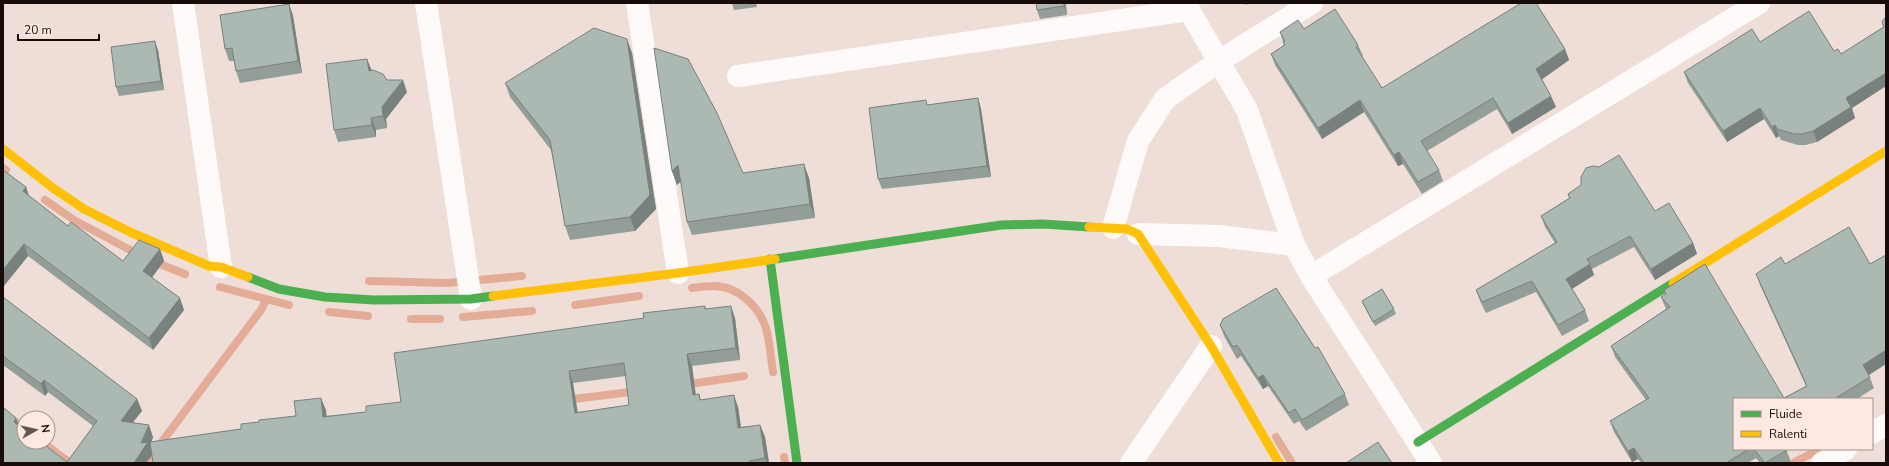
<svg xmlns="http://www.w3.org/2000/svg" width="1889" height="466" font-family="'Nunito Sans',sans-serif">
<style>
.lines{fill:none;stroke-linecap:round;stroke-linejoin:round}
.stream{stroke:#e4ac97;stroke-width:8}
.street{stroke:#fdfaf9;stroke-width:22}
.fast{stroke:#4caf50;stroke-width:9}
.slow{stroke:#ffc107;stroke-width:9}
.wall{fill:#949e99;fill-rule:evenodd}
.shaded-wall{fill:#78817d}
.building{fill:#acb8b2;stroke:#78817d;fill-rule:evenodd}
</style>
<rect width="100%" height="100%" fill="#efded7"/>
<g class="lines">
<!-- stream -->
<g class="stream">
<path d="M3,168L6,170"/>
<path d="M45,200L74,220L132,251"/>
<path d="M152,261L185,274"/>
<path d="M369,281L448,283L522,276"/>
<path d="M220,287L289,305"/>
<path d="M692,288C699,287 706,286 713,286C739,286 761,308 767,332C770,345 771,359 773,372"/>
<path d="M575,305L639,296"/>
<path d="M329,312L368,316"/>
<path d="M463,317L532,311"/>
<path d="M411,319H440"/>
<path d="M683,385L744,376"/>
<path d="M566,400L638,391"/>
<path d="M3,413L24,428"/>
<path d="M1276,437L1292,463"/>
<path d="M42,442L70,463"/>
<path d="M784,457L785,463"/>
<path d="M146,463L261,310L266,300"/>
<path d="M1793,463L1820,449"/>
</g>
<!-- street -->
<g class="street">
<path d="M183,3L221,267"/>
<path d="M426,3L471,299"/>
<path d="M637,3L678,273"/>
<path d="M1185,3L1247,110L1294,245L1311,276L1431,463"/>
<path d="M738,76L1189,10"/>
<path d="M1113,228L1138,141L1165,99L1219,61L1312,3"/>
<path d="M1138,234L1219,236L1294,245"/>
<path d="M1311,276L1759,3"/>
<path d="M1872,433L1886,425"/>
<path d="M1131,463L1211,346"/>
<path d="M1822,463L1846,449"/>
</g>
<!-- fast -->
<g class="fast">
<path d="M770,259L797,463"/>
<path d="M775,259L1001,225L1043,224L1089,227"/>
<path d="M248,277L279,289L325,297L374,300L471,299L493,296"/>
<path d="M1418,442L1673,283"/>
</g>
<!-- slow -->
<g class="slow">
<path d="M3,149L53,188L84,209L130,232L209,266L221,267L248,277"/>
<path d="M1089,227L1127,229L1138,234L1211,346L1279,463"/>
<path d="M1673,283L1886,151"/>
<path d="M493,296L678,273L775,259"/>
</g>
</g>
<!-- wall -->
<g class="wall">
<path d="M732,3H756L757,7L734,10Z"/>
<path d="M1036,3H1072L1066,4L1067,15L1040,19L1037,10Z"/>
<path d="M289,4L293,16L302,73L240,83L236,71L234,61H229L225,49Z"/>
<path d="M1886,18V86L1852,108L1855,118L1817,142L1806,145H1798L1781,140L1779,136L1776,138L1764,119L1727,142L1688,83L1684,72L1760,42L1834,51L1841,54L1883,27L1882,22Z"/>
<path d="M1304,29L1358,45L1363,56L1362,57L1382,88L1565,49L1569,60L1542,79L1556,107L1512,134L1497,109L1427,151L1439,170L1443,181L1422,194L1403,164L1398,166L1364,112L1322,139L1275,65L1271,54L1284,45L1280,32Z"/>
<path d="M158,50L164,90L119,96L116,87Z"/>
<path d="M632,53L656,209L635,231L570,240L565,226L551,150L510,97L505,83Z"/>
<path d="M367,59L371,70L387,80L407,92L386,119L387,128L376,130V137L338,142L334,130Z"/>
<path d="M978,98L981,109L991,177L882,189L878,179L928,105Z"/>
<path d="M3,170L26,187L29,196L68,226L123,261L160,249L164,261L152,277L184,310L153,350L28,256L3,287Z"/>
<path d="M672,171L743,173L809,178L815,218L692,235L687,222L681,181L677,185Z"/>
<path d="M1568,194L1655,211L1693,243L1697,254L1655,280L1634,247L1592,269L1594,275L1572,289L1585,310L1589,321L1562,336L1536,292L1486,313L1480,301L1476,290L1555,243L1545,227L1541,216L1569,198Z"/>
<path d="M1886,255V364L1869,375L1874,388L1857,399H1734V449H1786L1791,462L1789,463H1760L1756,458L1748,463H1641L1638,459L1632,462L1614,432L1610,421L1646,400L1615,357L1611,346L1666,309L1661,297L1665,295L1664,290L1784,398L1806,386L1760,285L1756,274L1785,264H1870Z"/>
<path d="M3,297L137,399L142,411L133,422L153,437L151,442L241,429L259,422L326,410V416L366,412L401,402L644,318L705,306L706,309L735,318L740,360L692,366L696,395L699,394L701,400L738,407L741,427L760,425L765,437L769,463H153L152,455L146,463H3L16,418L19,426L67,462L93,426L48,392L45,396L3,365ZM626,376L629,405L578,412L573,383ZM151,443L152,451L150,446Z"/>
<path d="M1362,301L1394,309L1396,314L1375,326L1364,306Z"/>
<path d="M1220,325L1345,394L1349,405L1306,431L1299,421L1294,424L1268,386L1263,389L1241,356L1237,359L1224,336Z"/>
</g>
<!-- shaded-wall -->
<g class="shaded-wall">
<path d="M1064,3H1065L1067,15L1064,6Z"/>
<path d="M1245,3H1249L1246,5Z"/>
<path d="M289,4L293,16L302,73L298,61Z"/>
<path d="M627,39L632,53L656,209L635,231L630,217Z"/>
<path d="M155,41L158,50L164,90L161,81Z"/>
<path d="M1565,49L1569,60L1541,80L1536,69Z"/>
<path d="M367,59L372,71H369Z"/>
<path d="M1886,73V86L1852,108L1855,118L1817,142L1813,131L1846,98Z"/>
<path d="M403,80L407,92L386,119L387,128L383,116L382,107Z"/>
<path d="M1551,96L1556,107L1512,134L1508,123Z"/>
<path d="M978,98L981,109L991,177L987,166Z"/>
<path d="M1360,100L1364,112L1322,139L1318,128Z"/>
<path d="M1760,108L1764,119L1727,142L1723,131Z"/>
<path d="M371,118L376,130V137L372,125Z"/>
<path d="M1775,125L1779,136L1776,138L1772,127Z"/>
<path d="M1399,152L1403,164L1398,166L1394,155Z"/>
<path d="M804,164L809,178L815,218L810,204Z"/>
<path d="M678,165L684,178L677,185L672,171Z"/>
<path d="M26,187L30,199L23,191Z"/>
<path d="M1693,243L1697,254L1655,280L1651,269Z"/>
<path d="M24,244L28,256L3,287V270Z"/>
<path d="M160,249L164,261L148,283L143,271Z"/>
<path d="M1590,264L1594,275L1570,290L1566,279Z"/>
<path d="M180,298L184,310L153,350L149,338Z"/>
<path d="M731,306L735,318L740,360L736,348Z"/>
<path d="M1886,350V364L1867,376L1863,365Z"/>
<path d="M687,354L692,366L697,407L693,395Z"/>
<path d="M569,371L573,383L579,425L575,413Z"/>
<path d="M1263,375L1268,386L1263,389L1258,378Z"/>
<path d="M44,380L48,392L45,396L41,384Z"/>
<path d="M734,395L738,407L743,440L738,428Z"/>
<path d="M321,398L326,410L328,429L323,417Z"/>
<path d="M137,399L142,411L125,432L121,421Z"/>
<path d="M16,418L20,429L14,422Z"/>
<path d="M149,425L153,437L150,446L153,454L146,463H134Z"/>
<path d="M760,425L765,437L769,463H767L765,458Z"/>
<path d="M1634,448L1638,459L1632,462L1628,451Z"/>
</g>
<!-- building -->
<g class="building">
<path d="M1036,3H1064V6L1037,10Z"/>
<path d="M1521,3H1536L1565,49L1536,69L1551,96L1508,123L1493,98L1421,141L1439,170L1418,182L1399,152L1394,155L1360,100L1318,128L1271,54L1285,45L1283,42L1285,41L1280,32L1298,20L1304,29L1335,9L1358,45L1356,47L1382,88Z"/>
<path d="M289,4L298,61L236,71L232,48L225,49L220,15Z"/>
<path d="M1809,11L1834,51L1838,49L1841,54L1884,27L1882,22L1884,19L1886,18V73L1846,98L1851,107L1813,131L1802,134H1794L1777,129L1775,125L1772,127L1760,108L1723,131L1684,72L1752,29L1760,42Z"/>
<path d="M594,28L627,39L650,195L630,217L565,226L550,140L505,83Z"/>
<path d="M155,41L161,81L116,87L111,47Z"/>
<path d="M654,48L688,59L717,113L743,173L804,164L810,204L687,222L678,165L672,171Z"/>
<path d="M367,59L369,71L373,70L383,74L387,80H403L382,107L383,116L371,118L372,125L334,130L326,64Z"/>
<path d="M978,98L987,166L878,179L869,108L926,100L927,105Z"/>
<path d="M1619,155L1655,211L1669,203L1693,243L1651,269L1630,236L1587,259L1590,264L1566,279L1585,310L1558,325L1532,281L1482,302L1476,290L1557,242L1541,216L1570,198L1568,194L1581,185V177L1586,168L1593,166L1599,167Z"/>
<path d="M3,170L26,187L23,191L68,226L71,222L123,261L139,240L160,249L143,271L180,298L149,338L24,244L3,270Z"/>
<path d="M1849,227L1870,264L1886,255V350L1863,365L1870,377L1834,399H1734V449H1749L1726,463H1644L1634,448L1628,451L1610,421L1649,398L1611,346L1670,307L1661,297L1666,294L1664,290L1705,264L1784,398L1807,386L1756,274L1781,257L1785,264Z"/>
<path d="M1276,288L1315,348L1318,347L1345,394L1302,420L1295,409L1289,413L1263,375L1258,378L1237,345L1233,347L1220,325L1223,319Z"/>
<path d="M1382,289L1394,309L1373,322L1362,301Z"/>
<path d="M3,297L137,399L121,421L149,425L141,443L148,442L134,463H3V407L16,418L14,422L24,430V442H41L67,462L97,421L44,380L41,384L3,356Z"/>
<path d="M705,306V309L731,306L736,348L687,354L693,395L699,394L700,400L734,395L738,428L760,425L765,458L749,461V463H153L150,442L241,429V424L259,422V420L296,416L294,401L321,398L323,417L366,412V406L401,402L394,353L644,318L643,313ZM624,363L629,405L575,413L569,371Z"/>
<path d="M1378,442L1392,463H1346Z"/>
<path d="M1754,449H1786L1787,450L1765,463Z"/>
</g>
<!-- border -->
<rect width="1889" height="466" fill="none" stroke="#170c09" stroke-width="8"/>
<!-- legend -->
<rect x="1733" y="398" width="140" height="52" fill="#fde9e2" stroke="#a1918b"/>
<rect x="1741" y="411" width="20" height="6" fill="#4caf50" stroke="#a1918b"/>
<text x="1769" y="418" font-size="12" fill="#170c09">Fluide</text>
<rect x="1741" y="431" width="20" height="6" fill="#ffc107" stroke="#a1918b"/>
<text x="1769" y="438" font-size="12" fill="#170c09">Ralenti</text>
<!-- north arrow -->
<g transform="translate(36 430) rotate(82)"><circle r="19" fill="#fde9e2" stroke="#a1918b"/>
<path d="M0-3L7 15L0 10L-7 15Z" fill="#635651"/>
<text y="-6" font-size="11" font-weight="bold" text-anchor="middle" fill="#170c09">N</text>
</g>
<!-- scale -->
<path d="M18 34v6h81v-6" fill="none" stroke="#170c09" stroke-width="2"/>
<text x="24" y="34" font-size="12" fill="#170c09" stroke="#fde9e2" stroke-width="3" paint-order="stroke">20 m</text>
</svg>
